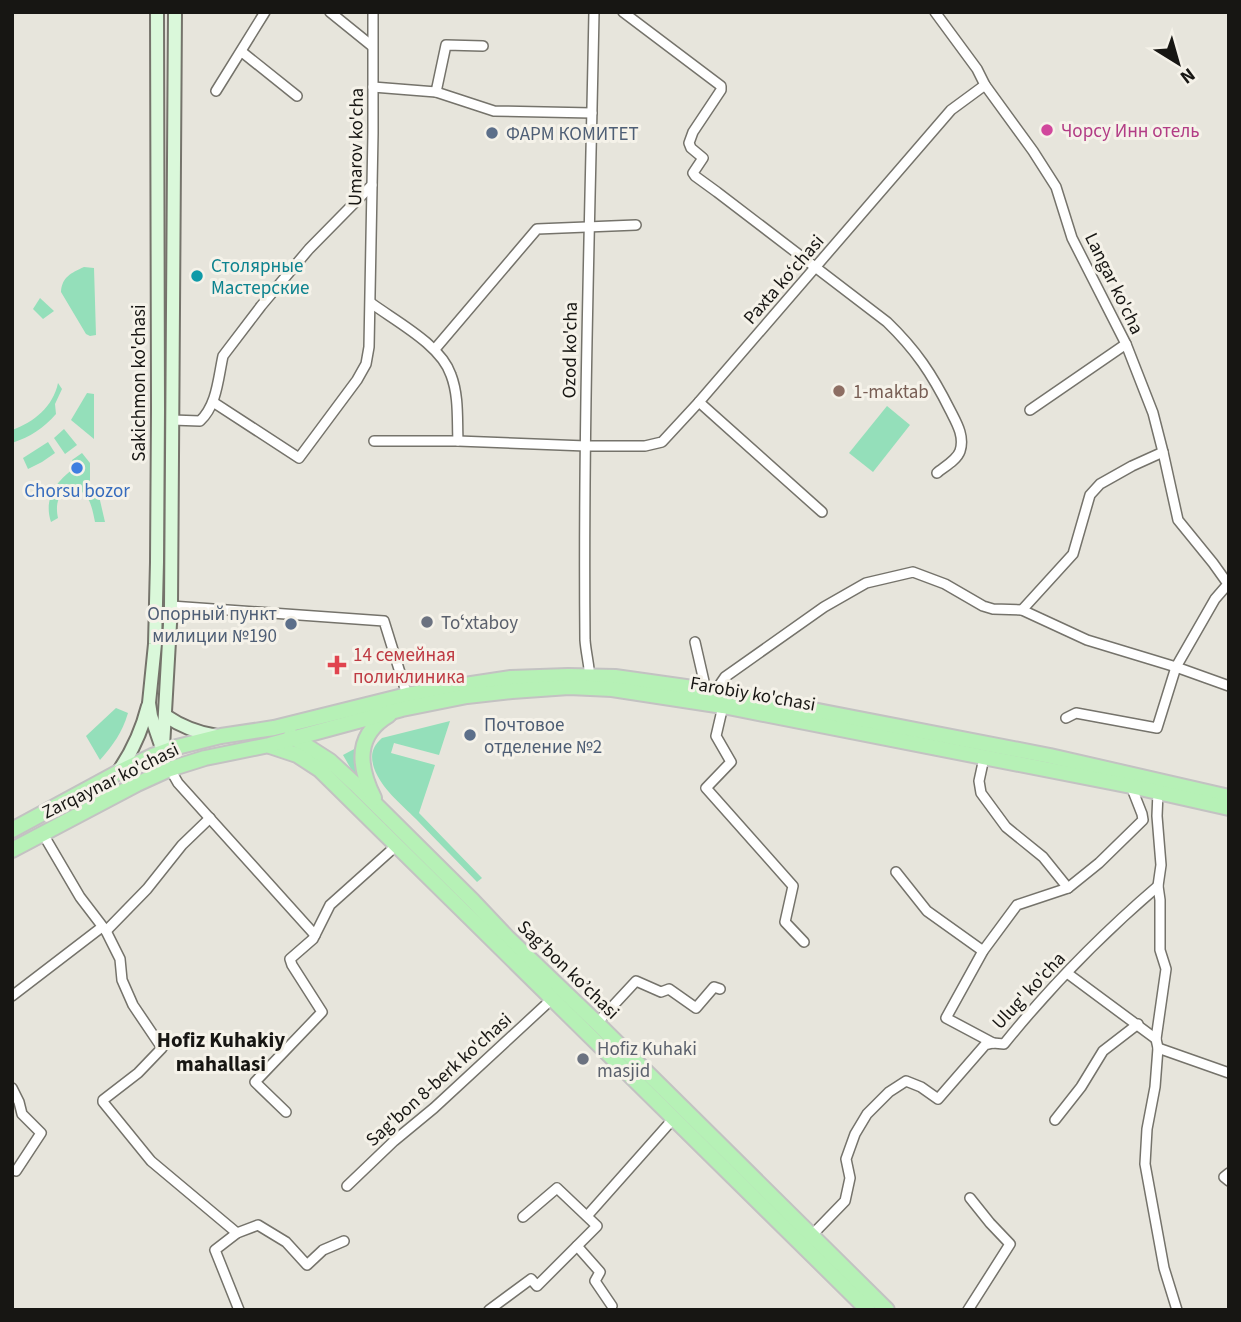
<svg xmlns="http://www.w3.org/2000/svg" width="1241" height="1322" font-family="'Source Sans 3',sans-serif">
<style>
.green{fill:#94dfba}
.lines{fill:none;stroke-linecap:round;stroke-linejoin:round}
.minor-casing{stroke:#75736b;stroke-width:12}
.secondary-casing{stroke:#75736b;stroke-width:16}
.primary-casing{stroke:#c3c2c2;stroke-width:18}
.minor{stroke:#fff;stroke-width:9}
.secondary{stroke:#daf8da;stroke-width:12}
.primary{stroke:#b6f1b6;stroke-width:14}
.hotel-dot{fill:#d1479c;stroke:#f5f2e9;stroke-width:2.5}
.service-dot{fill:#5c6f8a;stroke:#f5f2e9;stroke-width:2.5}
.culture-dot{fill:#0f9aa8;stroke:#f5f2e9;stroke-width:2.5}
.education-dot{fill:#8d6e63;stroke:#f5f2e9;stroke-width:2.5}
.shop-dot{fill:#3f7fe0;stroke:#f5f2e9;stroke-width:2.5}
.worship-dot{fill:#6b7280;stroke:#f5f2e9;stroke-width:2.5}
.health-dot{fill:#e0444e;stroke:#f5f2e9;stroke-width:2.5}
.labels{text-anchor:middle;stroke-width:6;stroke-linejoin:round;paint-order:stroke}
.hotel-label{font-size:19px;fill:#b23c85;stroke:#f5f2e9;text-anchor:start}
.service-label{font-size:19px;fill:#4e5e75;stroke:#f5f2e9;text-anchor:start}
.street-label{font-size:19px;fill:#171613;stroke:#f5f2e9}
.culture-label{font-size:19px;fill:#0d838f;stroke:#f5f2e9;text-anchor:start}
.education-label{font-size:19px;fill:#785e54;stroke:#f5f2e9;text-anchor:start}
.shop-label{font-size:19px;fill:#366cbe;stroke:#f5f2e9}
.worship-label{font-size:19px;fill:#5b616d;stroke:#f5f2e9;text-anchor:start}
.health-label{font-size:19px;fill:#be3a42;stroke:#f5f2e9;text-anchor:start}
.neighbourhood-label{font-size:21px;font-weight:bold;fill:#171613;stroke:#f5f2e9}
</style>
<rect width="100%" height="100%" fill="#e7e5dc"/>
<!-- green -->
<g class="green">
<path d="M84,267L94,268L96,335L90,336L86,334L61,292C62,277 71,273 84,267Z"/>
<path d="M40,298L54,311L43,319L33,309Z"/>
<path d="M58,383L62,389L55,404L56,414C44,428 30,437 12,443V430C34,422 53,407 58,383Z"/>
<path d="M87,393L94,394V439L71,420Z"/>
<path d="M887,406L910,425L873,472L849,453Z"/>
<path d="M64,429L77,445L65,454L54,438Z"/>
<path d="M48,442L55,453L42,462L28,469L23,458Z"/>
<path d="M82,453L90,463V485L99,496L105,522H95C92,508 91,497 78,489C77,489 67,490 66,491C56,496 56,509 58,518L51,522C43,498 57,480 76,467L72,460Z"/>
<path d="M116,708L128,713C122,733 113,745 100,760L86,736Z"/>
<path d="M450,721L439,755L394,743L391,753L435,765L419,813L482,878L477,882C457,861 436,840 416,819C401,804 381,788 374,768C370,755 372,747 382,738Z"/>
<path d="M358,747L362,780L351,769L343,755Z"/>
</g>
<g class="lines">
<!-- minor casing -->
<g class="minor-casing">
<g id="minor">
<path d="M330,12L372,46"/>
<path d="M623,12L721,86V90L693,132L689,143L691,148L703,158L693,173L695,176L717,192L887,322C916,350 932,374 950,410C956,422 965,436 960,451C957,460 944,467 937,473"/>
<path d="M935,12L977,69L985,85L1033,151L1056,187L1072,238L1126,344L1153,413L1163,452L1178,520L1213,563L1228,584L1215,599L1176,667L1157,728L1076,713L1066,718"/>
<path d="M242,52L297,96"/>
<path d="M373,87L436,92L446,45L483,46"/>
<path d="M216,91L265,12"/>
<path d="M436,92L494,111L592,113"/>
<path d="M371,303C397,322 441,345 451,375C459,396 457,419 458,441"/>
<path d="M435,349L537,229L636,225"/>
<path d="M213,402L299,458L357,380L366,364L369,347L373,133V12"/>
<path d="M699,402L822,512"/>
<path d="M1030,410L1126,344"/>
<path d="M172,420L200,421C217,405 218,379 223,356L226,352L261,306L309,249L372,185"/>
<path d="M374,441H458L586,446H645L662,442L699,402L951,110L985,85"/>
<path d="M171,606L384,621L407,695"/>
<path d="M1022,610L1073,554L1090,495L1100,484L1132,466L1163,452"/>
<path d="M695,642L706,690"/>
<path d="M590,682C590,667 586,654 585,640C583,430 590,221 594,12"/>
<path d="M714,693L725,677L824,607L866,583L913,572L945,584L983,606L993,609L1022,610L1087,640L1176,667L1229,686"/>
<path d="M723,706L716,736L731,762L706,788L793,886L785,922L804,942"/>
<path d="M984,758L979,781L981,793L1006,827L1043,857L1068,888"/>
<path d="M170,769L178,783L315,935"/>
<path d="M1158,792L1157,816L1161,865L1158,886L1160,900V950L1166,969L1156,1039L1158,1048L1155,1087L1147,1129L1145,1164L1164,1268L1177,1310"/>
<path d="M43,834L80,897L106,931L120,959L122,980L133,1005L162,1048L138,1073L103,1100V1102L151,1161L237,1233"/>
<path d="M896,872L927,911L983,951"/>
<path d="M106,931L147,889L182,845L210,818"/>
<path d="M1067,973L1156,1039"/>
<path d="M12,996L102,927"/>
<path d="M597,1023L636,981L661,992L669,989L696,1008L714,987L720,989"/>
<path d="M993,1043L946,1018L983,951L1017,905L1068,888L1099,863L1143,820L1142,814L1131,786"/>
<path d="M1158,1048L1229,1073"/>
<path d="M12,1088L19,1102L22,1114L41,1133L16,1171"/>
<path d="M286,1112L255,1082L322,1012L292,965L290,959L313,939L330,905L397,845"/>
<path d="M1055,1120L1081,1087L1103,1051L1138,1024"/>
<path d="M1229,1173L1224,1177L1229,1181"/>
<path d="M347,1186L394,1141L434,1108L553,998"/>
<path d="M587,1216L674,1118"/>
<path d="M812,1235L845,1201L850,1178L846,1159L855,1134L867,1114L889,1092L906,1081L921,1087L938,1099L985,1045L993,1043L1004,1044C1050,987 1102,934 1158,886"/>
<path d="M577,1246L600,1272L595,1281L612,1306"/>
<path d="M239,1310L215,1250L237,1233L258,1225L286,1242L307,1265L323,1250L344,1241"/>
<path d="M489,1310L531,1279L537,1286L597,1226L557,1188L523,1217"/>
<path d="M968,1310L1010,1244L990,1223L970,1198"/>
</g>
</g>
<!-- secondary casing -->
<g class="secondary-casing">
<g id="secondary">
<path d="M157,12L158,409L157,562L155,644L149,703L151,716L163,751"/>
<path d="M166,716C182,727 198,733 217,736"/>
<path d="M163,747L171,606L175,12"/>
<path d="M118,772C132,752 142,730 148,706"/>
</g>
</g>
<!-- primary casing -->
<g class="primary-casing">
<g id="primary">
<path d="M291,736L330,761L355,784L473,901L507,937L597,1023L887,1310"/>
<path d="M270,746L297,755L320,770L868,1310"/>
<path d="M374,798C358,766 355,735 389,715"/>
<path d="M12,830L117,773L152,756L177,747L221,736L274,728L407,695L445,688L511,678L568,676L615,677L714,691L1050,756L1229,797"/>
<path d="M12,850L137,784L170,769L205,758L269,745L402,709L467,696L512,691L569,687L612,689L723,706L1131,786L1229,808"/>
</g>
</g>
<!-- minor -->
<use href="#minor" class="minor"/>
<!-- secondary -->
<use href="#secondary" class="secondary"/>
<!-- primary -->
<use href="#primary" class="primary"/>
</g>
<!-- markers -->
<circle class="hotel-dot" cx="1047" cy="130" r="7"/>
<g class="service-dot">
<circle cx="492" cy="133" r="7"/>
<circle cx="291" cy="624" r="7"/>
<circle cx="470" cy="735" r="7"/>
</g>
<circle class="culture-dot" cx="197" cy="276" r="7"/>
<circle class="education-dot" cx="839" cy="391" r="7"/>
<circle class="shop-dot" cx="77" cy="468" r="7"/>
<g class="worship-dot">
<circle cx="427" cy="622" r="7"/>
<circle cx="583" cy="1059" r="7"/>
</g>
<path class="health-dot" d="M333.5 654.5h7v7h7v7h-7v7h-7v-7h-7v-7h7z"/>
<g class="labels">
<!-- hotel labels -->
<g class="hotel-label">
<text x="1061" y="137">Чорсу Инн отель</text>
</g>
<!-- service labels -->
<g class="service-label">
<text x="506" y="140">ФАРМ КОМИТЕТ</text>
<text x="277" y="620" text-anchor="end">Опорный пункт<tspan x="277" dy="22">милиции №190</tspan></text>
<text x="484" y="731">Почтовое<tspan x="484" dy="22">отделение №2</tspan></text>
</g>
<!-- street labels -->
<g class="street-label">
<text transform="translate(355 147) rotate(-89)" y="7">Umarov ko'cha</text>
<text transform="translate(783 279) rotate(-49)" y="7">Paxta ko‘chasi</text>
<text transform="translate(1115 283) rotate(64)" y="7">Langar ko'cha</text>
<text transform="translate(569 350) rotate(-89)" y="7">Ozod ko'cha</text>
<text transform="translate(138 383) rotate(-90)" y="7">Sakichmon ko'chasi</text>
<text transform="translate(753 693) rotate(10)" y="7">Farobiy ko'chasi</text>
<text transform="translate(110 780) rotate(-26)" y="7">Zarqaynar ko'chasi</text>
<text transform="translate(569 969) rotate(44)" y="7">Sag’bon ko’chasi</text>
<text transform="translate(1028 990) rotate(-47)" y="7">Ulug' ko'cha</text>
<text transform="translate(438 1079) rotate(-42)" y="7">Sag'bon 8-berk ko'chasi</text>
</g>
<!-- culture labels -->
<g class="culture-label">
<text x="211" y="272">Столярные<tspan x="211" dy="22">Мастерские</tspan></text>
</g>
<!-- education labels -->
<g class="education-label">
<text x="853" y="398">1-maktab</text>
</g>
<!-- shop labels -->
<g class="shop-label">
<text x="77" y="497">Chorsu bozor</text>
</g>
<!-- worship labels -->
<g class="worship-label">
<text x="441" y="629">Toʻxtaboy</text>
<text x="597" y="1055">Hofiz Kuhaki<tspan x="597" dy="22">masjid</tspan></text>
</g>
<!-- health labels -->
<g class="health-label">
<text x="353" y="661">14 семейная<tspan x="353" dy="22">поликлиника</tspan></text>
</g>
<!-- neighbourhood labels -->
<g class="neighbourhood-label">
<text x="221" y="1047">Hofiz Kuhakiy<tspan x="221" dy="24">mahallasi</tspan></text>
</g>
</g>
<!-- border -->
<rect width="1241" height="1322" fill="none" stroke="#171613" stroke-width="28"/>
<!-- north arrow -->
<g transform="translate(1178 63) rotate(143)" stroke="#f5f2e9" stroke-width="5" paint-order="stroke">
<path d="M0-5L12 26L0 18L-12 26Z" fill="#171613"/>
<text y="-10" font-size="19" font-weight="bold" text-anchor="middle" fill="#171613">N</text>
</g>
</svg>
